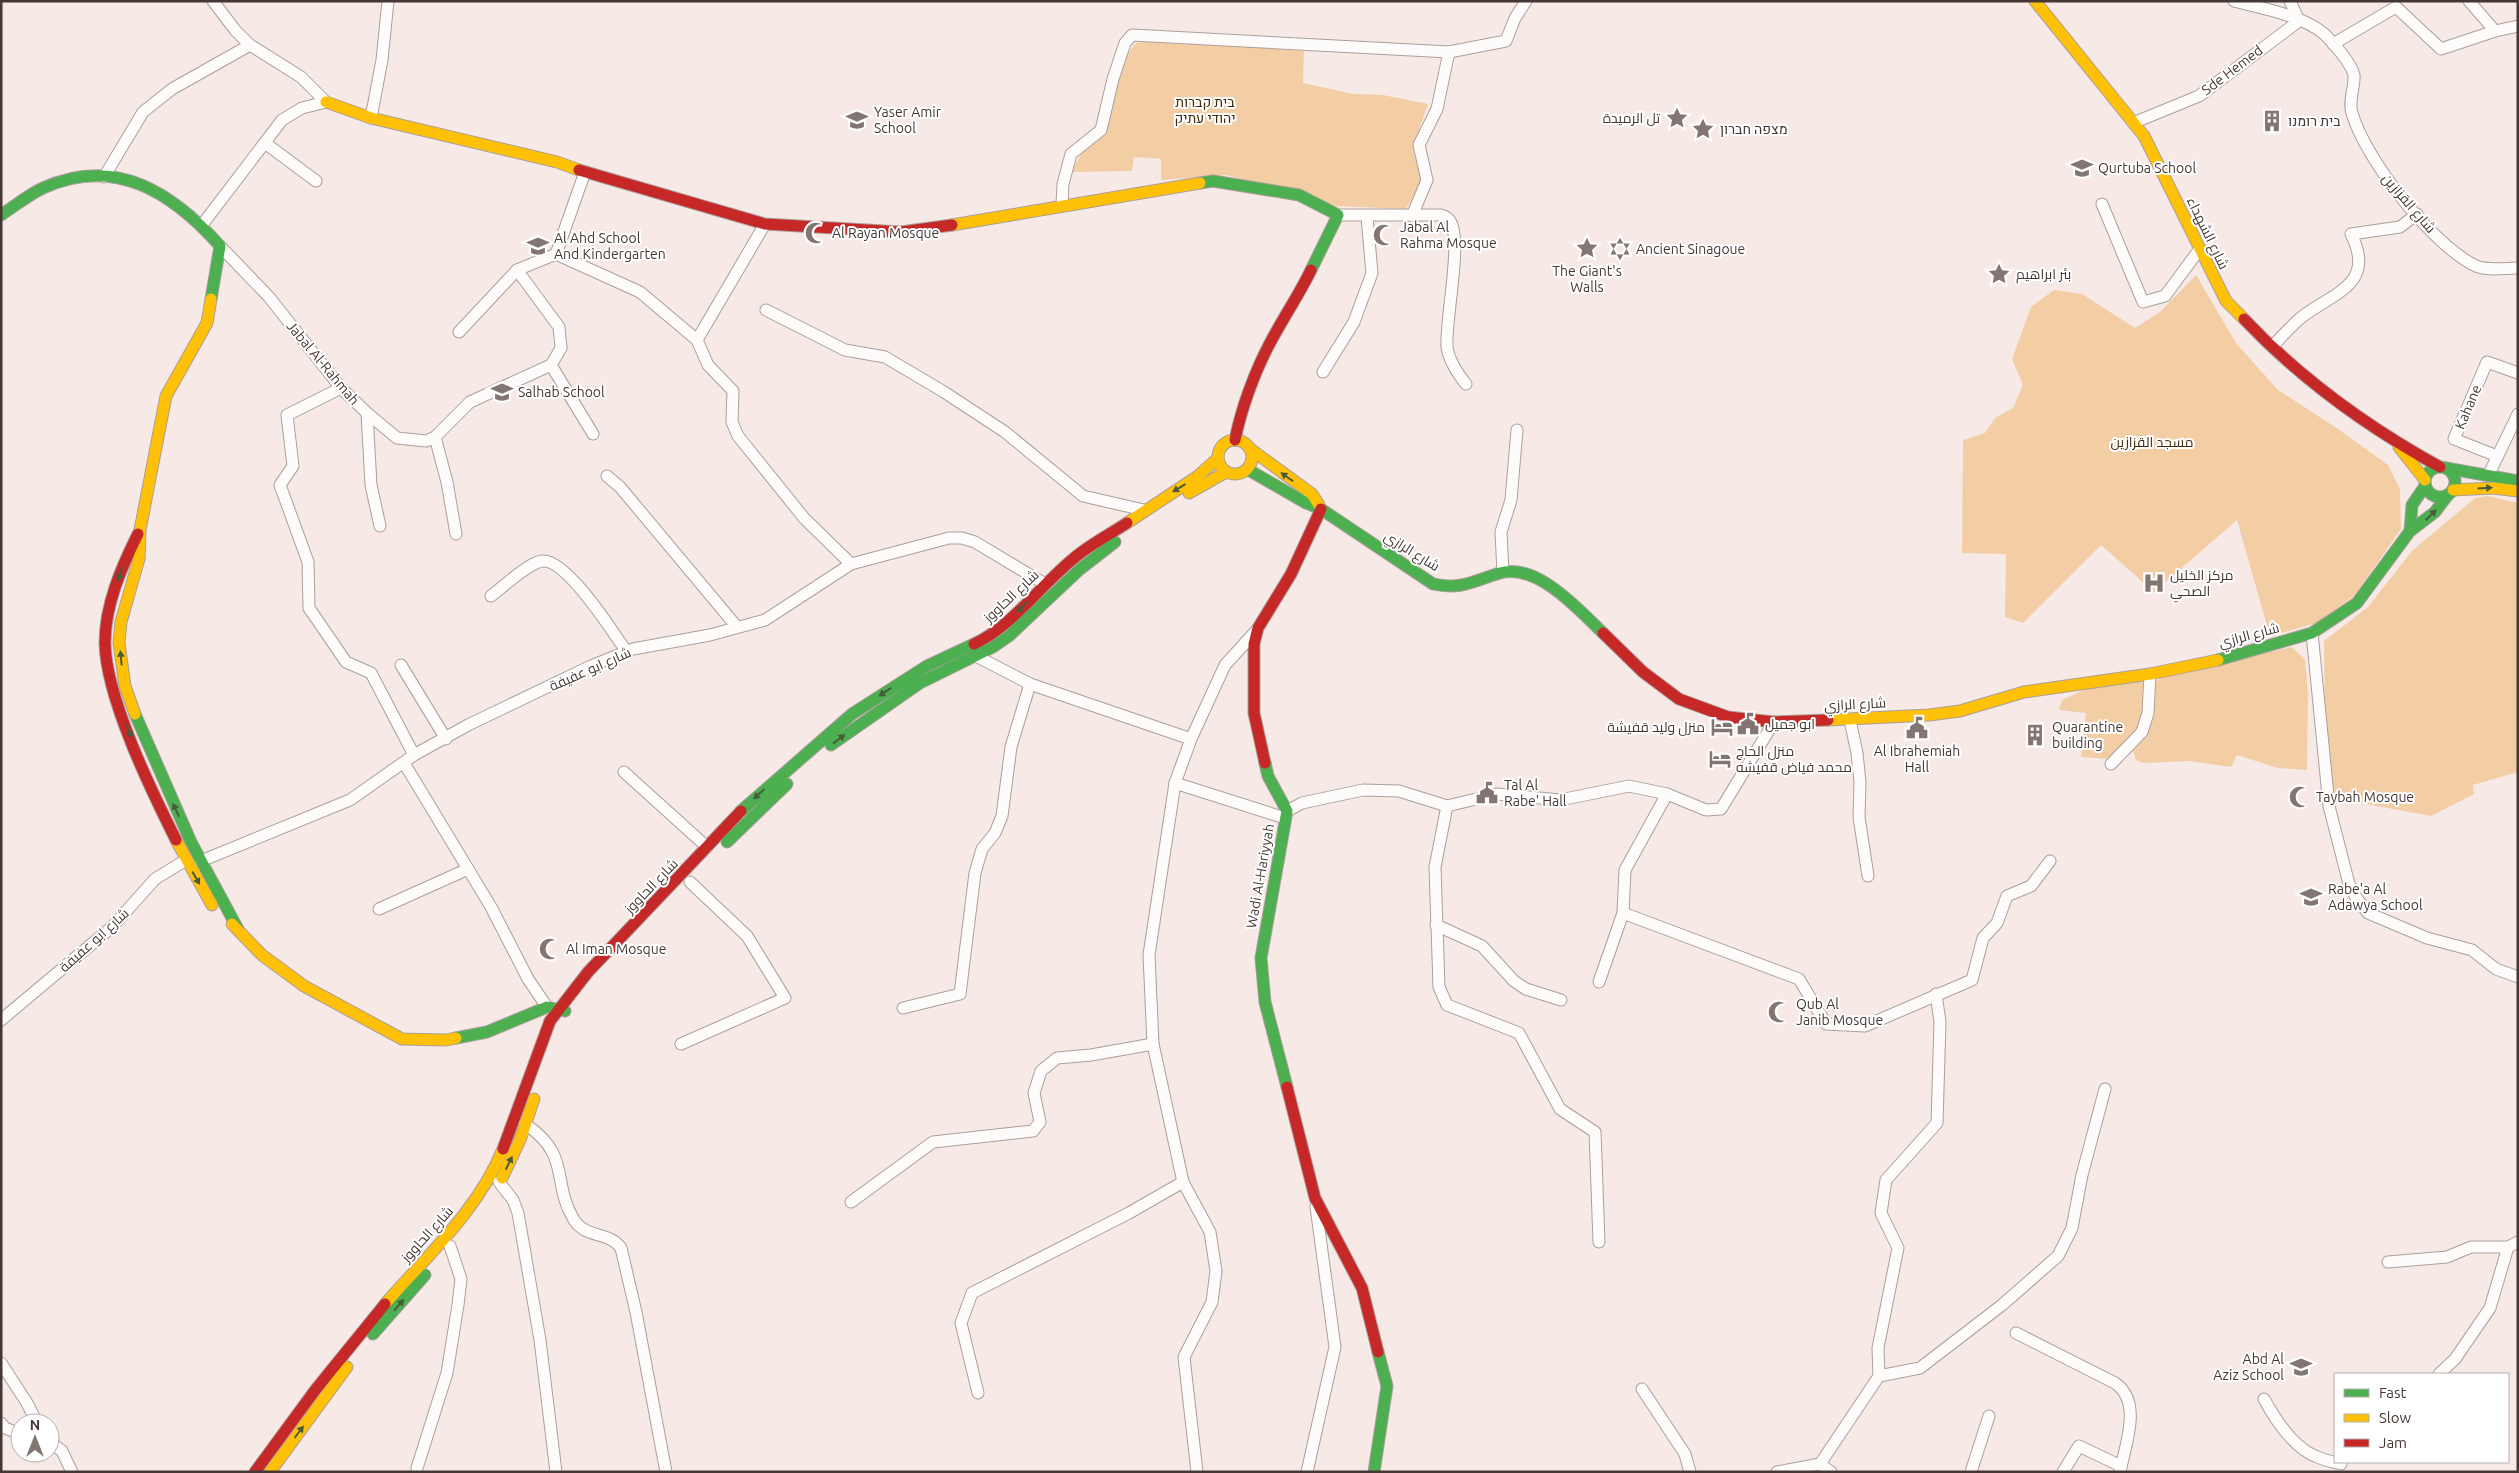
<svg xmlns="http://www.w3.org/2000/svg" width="2519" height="1473" font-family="Ubuntu,Cairo,Heebo,sans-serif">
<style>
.green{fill:#f3cea5}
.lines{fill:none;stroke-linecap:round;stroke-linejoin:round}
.street-casing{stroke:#ab9f9c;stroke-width:13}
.fast-casing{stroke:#ab9f9c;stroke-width:13}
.slow-casing{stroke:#ab9f9c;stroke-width:13}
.jam-casing{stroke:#ab9f9c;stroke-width:13}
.street{stroke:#fefcfb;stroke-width:11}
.fast{stroke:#4caf50;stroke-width:11}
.slow{stroke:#ffc107;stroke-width:11}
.jam{stroke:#c62828;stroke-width:11}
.oneway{fill:#475b3c}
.labels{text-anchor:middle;stroke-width:4;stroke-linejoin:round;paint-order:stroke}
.street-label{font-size:14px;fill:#453734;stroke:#fff}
.park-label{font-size:14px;fill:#422b0b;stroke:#fff}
.poi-label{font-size:14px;fill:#453734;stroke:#fff;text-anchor:start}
</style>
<rect width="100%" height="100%" fill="#f6e9e6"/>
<!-- green -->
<g class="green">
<path d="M1156,40L1304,51L1303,83L1353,94L1383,95L1428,104L1419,129L1414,154L1422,180L1406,209L1335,206L1226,175L1161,180V159L1134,157L1132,171L1071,172L1082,153L1105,135L1122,61L1136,43Z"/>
<path d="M2196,275L2236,343L2277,389L2338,429L2388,465L2400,489L2401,529L2355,595L2317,623L2270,636L2237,520L2154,592L2101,545L2023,623L2005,617L2006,554L1962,553L1963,440L1985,433L1995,418L2013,408L2023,385L2012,359L2031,307L2054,290L2082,294L2135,328L2160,312Z"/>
<path d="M2488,496L2518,503V772L2473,785L2474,794L2431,816L2334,798L2325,732L2324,641L2368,607L2412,551L2475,498Z"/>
<path d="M2292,647L2305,660L2308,693L2307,770L2278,768L2237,755L2231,767L2189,761L2143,763L2136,760L2133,751C2156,731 2153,711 2154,682L2170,674Z"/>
<path d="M2141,681L2144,685L2141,725L2110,759L2081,757L2086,713L2059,710L2062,700L2088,688Z"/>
</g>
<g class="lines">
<!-- street casing -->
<g class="street-casing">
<g id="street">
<path d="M213,1L235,30L250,45L301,77L326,102"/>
<path d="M2234,1C2261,8 2301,15 2323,33C2331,40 2352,64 2354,75C2355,87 2348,101 2352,113C2365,159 2433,246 2476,266C2487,271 2506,268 2518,268"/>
<path d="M2290,1L2299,21"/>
<path d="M2469,1L2495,31"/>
<path d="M2333,44L2396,7L2441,49L2495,31L2518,26"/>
<path d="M371,118L382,60L388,1"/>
<path d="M2133,123L2199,96L2299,21"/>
<path d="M265,143L316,181"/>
<path d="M104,177L143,112L172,89L250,45"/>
<path d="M2102,204L2143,302L2165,296L2199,250"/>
<path d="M1062,205L1063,184L1071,154L1101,130L1113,79L1125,43L1132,35L1449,52L1506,41L1515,18L1526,1"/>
<path d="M1338,215H1441C1445,216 1448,217 1450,221C1463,240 1445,320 1447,347C1449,361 1458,374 1466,384"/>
<path d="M1412,216L1427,180L1419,145L1437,109L1449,52"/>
<path d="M202,225L282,120L302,108L326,102"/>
<path d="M220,246L269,297L341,388L367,413L397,438L426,441L435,437L470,402L551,365L561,348L559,327L517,270"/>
<path d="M556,254L640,292L697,340L708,365L733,391L732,422L738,436L804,518L851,564"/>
<path d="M766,310L845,350L885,357L944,392L1005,432L1083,496L1144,510"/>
<path d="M459,332L517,270L556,254L585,172"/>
<path d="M697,340L765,224"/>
<path d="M2273,346C2282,336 2292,325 2303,316C2336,292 2376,283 2351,234L2400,227L2417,214"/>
<path d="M551,365L593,434"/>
<path d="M1323,372L1354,322L1372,273L1367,217"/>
<path d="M341,388L287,415L293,466L280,485L308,562L309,608L346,662L371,673L414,755"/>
<path d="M367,413L371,485L380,526"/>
<path d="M435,437L447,482L456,534"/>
<path d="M2497,456L2454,439L2487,362L2518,373"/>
<path d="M2489,474L2518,414"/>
<path d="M607,476L620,487L737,627"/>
<path d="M1503,572L1501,532L1511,500L1517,430"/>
<path d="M491,596C503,587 528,563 542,561C566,558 613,632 626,651"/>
<path d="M2312,633L2329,806L2349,884L2355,896L2368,913L2427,938L2472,950L2496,969L2518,977"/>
<path d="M976,656L1030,684L1191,739"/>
<path d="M401,665L446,739"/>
<path d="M1850,720L1857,753L1860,782L1859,817L1868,876"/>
<path d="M404,763L491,907L528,979L547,1007"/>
<path d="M2111,764L2142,732L2148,713L2150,674"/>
<path d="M624,772L707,847"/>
<path d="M1175,783L1285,818"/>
<path d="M1447,806L1435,867L1439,987L1447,1005L1519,1033L1560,1109L1595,1132L1599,1242"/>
<path d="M1287,811L1302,803L1363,790L1399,791L1447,806L1497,794L1560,800L1629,786L1667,794L1706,810L1721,809L1774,722"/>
<path d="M201,861L350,800L414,755L468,725L591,666L633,649L710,635L765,620L851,564L949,538H962L975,542L1045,584"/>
<path d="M379,909L468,869"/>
<path d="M1623,913L1799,979L1826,1024L1865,1026L1972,980L1983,938L1997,923L2007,896L2031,886L2050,861"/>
<path d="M1436,925L1482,946L1514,981L1526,989L1561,1000"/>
<path d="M1599,982L1623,913L1625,870L1667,794"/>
<path d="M903,1008L960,994L975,873L982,849L995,833L1002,816L1011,747L1030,684"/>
<path d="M1,1020L112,927L155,879L186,860"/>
<path d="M681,1044L785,998L747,936L690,882"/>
<path d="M525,1124C572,1155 551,1182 574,1220C586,1239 609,1231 621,1248L636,1312L666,1472"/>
<path d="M499,1182L513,1200L518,1213L540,1340L556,1472"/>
<path d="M851,1202L933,1142L1033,1131L1040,1122L1034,1093L1041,1071L1057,1058L1091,1055L1153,1044"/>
<path d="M2388,1262L2447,1257L2471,1247H2508"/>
<path d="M2016,1333L2115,1383C2143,1402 2125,1445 2120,1472"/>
<path d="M1,1363L27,1403L37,1423"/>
<path d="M2439,1374L2455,1359L2490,1308L2508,1247L2518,1242"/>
<path d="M1879,1376L1878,1348L1898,1248L1881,1213L1886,1180L1937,1123L1940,1022L1936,994"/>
<path d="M1642,1389L1685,1454L1690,1472"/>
<path d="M978,1393L961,1323L972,1293L1129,1213L1183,1182"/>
<path d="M2264,1399C2275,1419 2293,1447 2315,1456C2323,1460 2333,1462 2341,1464"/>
<path d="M1,1423L5,1428L20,1434"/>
<path d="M50,1442L62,1451L72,1472"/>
<path d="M1820,1464L1879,1376L1920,1368L2002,1305L2058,1256L2072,1228L2082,1175L2105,1089"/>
<path d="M417,1468L447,1373L458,1305L461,1279L450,1246"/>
<path d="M1197,1472L1184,1357L1212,1302L1216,1271L1210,1232L1183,1182L1153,1044L1149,955L1175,783L1191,739L1225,665L1256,631"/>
<path d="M1307,1472L1335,1347L1316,1207"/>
<path d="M1777,1472L1820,1464L1831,1472"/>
<path d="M1971,1472L1989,1416"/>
<path d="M2063,1472L2079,1446L2121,1466"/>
</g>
</g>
<!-- fast casing -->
<g class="fast-casing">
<g id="fast">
<path d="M1200,183L1213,181L1299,195L1338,215L1311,270"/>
<path d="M1,215C15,206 28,195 43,188C115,155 173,193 220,246L211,299"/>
<circle cx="2440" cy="482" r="15"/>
<path d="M2446,468L2518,481"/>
<path d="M1247,469L1306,503L1321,509L1433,584C1462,590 1473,581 1500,573C1537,562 1580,611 1603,633"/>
<path d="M2410,531L2412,505L2425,486"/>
<path d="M2218,660L2312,633L2357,603L2410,531L2435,512L2447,496"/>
<path d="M135,714L191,842L239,931"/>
<path d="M831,745L920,683L993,647L1009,636L1079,570L1115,542"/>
<path d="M1265,763L1268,776L1287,811L1261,958L1265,1002L1287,1087"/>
<path d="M741,811L852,714L927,666L974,644"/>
<path d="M727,842L787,784"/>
<path d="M456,1038L487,1032L547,1007L565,1011"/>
<path d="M373,1334L425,1275"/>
<path d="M1374,1472L1387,1386L1378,1352"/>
</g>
</g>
<!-- slow casing -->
<g class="slow-casing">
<g id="slow">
<path d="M2035,1L2144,136L2226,301L2244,319"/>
<path d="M326,102L371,118L557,162L579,170"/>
<path d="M952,225L1200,183"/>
<circle cx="1235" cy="457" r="17"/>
<path d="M2399,447L2425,480"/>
<path d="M1249,448L1312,494L1319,505"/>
<path d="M2453,490L2493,488L2518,491"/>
<path d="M1189,493L1226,472"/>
<path d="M1127,523L1198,476L1218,458"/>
<path d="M135,714L125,686L119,643L121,622L139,559L140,530L166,396L207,323L211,299"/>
<path d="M1828,720L1929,715L1960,711L2024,692L2150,674L2218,660"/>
<path d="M176,840L212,905"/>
<path d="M232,924L262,955L304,986L402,1039L446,1040L456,1038"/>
<path d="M502,1178L520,1140L534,1099"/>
<path d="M385,1304C427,1256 479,1209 503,1149"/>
<path d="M270,1472L347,1367"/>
</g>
</g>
<!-- jam casing -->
<g class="jam-casing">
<g id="jam">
<path d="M579,170L765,224L901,232L952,225"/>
<path d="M2244,319C2300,378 2369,428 2440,467"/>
<path d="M1235,440C1241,409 1255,371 1270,343C1283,318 1299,295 1311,270"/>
<path d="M138,534C121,568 105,605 105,643C106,698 151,790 176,840"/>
<path d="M1603,633L1643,672L1679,699L1728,717L1774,722L1828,720"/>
<path d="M974,644C1011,627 1040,586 1073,559C1089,545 1109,535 1127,523"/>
<path d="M1265,763L1254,713V644L1258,628L1291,574L1321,509"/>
<path d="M1287,1087L1315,1198L1362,1288L1378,1352"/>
<path d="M503,1149L550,1021L588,972L741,811"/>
<path d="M255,1472L316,1389L385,1304"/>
</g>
</g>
<!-- street -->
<use href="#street" class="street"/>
<!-- fast -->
<use href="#fast" class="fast"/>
<!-- slow -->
<use href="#slow" class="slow"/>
<!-- jam -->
<use href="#jam" class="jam"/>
</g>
<!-- one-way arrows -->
<defs><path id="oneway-solid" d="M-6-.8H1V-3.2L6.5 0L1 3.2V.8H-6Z" transform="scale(1.25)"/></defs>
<g class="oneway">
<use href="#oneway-solid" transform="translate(1287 477) rotate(-145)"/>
<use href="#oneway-solid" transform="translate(1179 488) rotate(149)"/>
<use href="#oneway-solid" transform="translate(2485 488) rotate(-3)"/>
<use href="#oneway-solid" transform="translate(2431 515) rotate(-44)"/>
<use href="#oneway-solid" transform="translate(120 574) rotate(107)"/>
<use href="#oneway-solid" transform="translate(1022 607) rotate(133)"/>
<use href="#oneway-solid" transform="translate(121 658) rotate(-95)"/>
<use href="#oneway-solid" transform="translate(885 692) rotate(146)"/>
<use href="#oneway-solid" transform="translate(129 731) rotate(69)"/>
<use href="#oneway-solid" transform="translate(839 739) rotate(-38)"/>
<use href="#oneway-solid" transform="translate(759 794) rotate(138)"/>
<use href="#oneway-solid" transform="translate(176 810) rotate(-115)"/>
<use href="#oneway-solid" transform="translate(196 878) rotate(60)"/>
<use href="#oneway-solid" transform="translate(509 1163) rotate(-64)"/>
<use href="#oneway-solid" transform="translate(399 1305) rotate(-49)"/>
<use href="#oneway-solid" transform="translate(299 1432) rotate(-53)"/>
</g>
<!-- icons -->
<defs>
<g id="sight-bare" transform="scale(1.725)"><path d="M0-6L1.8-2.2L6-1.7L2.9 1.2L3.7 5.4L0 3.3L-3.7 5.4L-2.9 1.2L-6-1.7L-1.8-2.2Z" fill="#837572" stroke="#fff" stroke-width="2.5" paint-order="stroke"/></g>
<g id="school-bare" transform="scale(1.725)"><path d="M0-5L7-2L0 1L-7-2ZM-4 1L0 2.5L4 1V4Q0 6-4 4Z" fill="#837572" stroke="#fff" stroke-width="2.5" paint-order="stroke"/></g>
<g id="building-bare" transform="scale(1.725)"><path d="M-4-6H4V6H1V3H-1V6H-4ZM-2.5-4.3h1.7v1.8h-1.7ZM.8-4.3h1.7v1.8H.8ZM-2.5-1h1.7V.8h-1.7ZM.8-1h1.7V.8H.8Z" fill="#837572" stroke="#fff" stroke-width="2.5" paint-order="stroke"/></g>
<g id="mosque-bare" transform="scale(1.725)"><path d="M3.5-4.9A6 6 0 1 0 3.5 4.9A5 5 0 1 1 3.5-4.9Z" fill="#837572" stroke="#fff" stroke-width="2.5" paint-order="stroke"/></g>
<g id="synagogue-bare" transform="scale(1.725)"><path d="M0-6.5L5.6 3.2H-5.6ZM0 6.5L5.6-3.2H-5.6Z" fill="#837572" stroke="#fff" stroke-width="2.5" paint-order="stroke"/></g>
<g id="hospital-bare" transform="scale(1.725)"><path d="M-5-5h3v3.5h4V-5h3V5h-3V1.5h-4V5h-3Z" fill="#837572" stroke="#fff" stroke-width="2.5" paint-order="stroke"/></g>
<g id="civic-bare" transform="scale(1.725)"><path d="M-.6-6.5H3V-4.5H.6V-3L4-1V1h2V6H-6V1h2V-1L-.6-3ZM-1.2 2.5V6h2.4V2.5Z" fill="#837572" stroke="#fff" stroke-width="2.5" paint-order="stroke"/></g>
<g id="hotel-bare" transform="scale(1.725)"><path d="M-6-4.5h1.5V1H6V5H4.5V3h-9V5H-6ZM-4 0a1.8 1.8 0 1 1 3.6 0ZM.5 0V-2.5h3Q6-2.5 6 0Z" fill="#837572" stroke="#fff" stroke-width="2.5" paint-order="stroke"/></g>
</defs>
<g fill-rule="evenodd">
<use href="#sight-bare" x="1677" y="118"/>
<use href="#school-bare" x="857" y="120"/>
<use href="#building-bare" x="2272" y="121"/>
<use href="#sight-bare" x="1703" y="129"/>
<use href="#school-bare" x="2082" y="168"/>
<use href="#mosque-bare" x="816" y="233"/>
<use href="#mosque-bare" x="1384" y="235"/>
<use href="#school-bare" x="538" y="246"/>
<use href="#sight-bare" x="1587" y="248"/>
<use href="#synagogue-bare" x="1620" y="249"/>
<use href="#sight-bare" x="1999" y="274"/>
<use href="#school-bare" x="502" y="392"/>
<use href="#hospital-bare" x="2154" y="583"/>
<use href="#civic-bare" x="1748" y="724"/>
<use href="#hotel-bare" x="1722" y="727"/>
<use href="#civic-bare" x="1917" y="728"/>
<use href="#building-bare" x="2035" y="735"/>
<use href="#hotel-bare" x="1720" y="759"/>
<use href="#civic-bare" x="1487" y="793"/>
<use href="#mosque-bare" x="2300" y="797"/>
<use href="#school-bare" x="2311" y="897"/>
<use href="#mosque-bare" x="550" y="949"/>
<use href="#mosque-bare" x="1779" y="1012"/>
<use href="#school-bare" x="2301" y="1367"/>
</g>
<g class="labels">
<!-- street labels -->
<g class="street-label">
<text transform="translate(2232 70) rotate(-37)" y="5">Sde Hemed</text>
<text transform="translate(2409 203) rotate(49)" y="5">شارع القزازين</text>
<text transform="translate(2208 233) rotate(64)" y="5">شارع الشهداء</text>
<text transform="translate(323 363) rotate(50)" y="5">Jabal Al-Rahmah</text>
<text transform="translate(2468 407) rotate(-67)" y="5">Kahane</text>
<text transform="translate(1412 551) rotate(32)" y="5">شارع الرازي</text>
<text transform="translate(1011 596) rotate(-43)" y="5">شارع الحاووز</text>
<text transform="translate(2249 635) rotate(-15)" y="5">شارع الرازي</text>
<text transform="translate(590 669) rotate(-24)" y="5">شارع ابو عفيفة</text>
<text transform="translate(1855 704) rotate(-3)" y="5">شارع الرازي</text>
<text transform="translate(1260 876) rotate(-80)" y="5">Wadi Al-Hariyyah</text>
<text transform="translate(651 886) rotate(-46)" y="5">شارع الحاووز</text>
<text transform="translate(94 940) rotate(-42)" y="5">شارع ابو عفيفة</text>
<text transform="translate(427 1234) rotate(-48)" y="5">شارع الحاووز</text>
</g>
<!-- park labels -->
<g class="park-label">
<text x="1205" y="107">בית קברות<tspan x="1205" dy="16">יהודי עתיק</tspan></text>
<text x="2152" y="447">مسجد القزازين</text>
</g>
<!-- poi labels -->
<g class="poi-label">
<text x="874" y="117">Yaser Amir<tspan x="874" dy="16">School</tspan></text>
<text x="1660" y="123" text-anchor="end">تل الرميدة</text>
<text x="2288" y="126">בית רומנו</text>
<text x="1720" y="134">מצפה חברון</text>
<text x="2098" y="173">Qurtuba School</text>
<text x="1400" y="232">Jabal Al<tspan x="1400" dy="16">Rahma Mosque</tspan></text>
<text x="832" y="238">Al Rayan Mosque</text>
<text x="554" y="243">Al Ahd School<tspan x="554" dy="16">And Kindergarten</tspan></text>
<text x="1636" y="254">Ancient Sinagoue</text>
<text x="1587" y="276" text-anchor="middle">The Giant's<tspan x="1587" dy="16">Walls</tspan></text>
<text x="2016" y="279">بئر ابراهيم</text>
<text x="518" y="397">Salhab School</text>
<text x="2170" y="580">مركز الخليل<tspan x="2170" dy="16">الصحي</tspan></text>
<text x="1765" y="729">ابو جميل</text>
<text x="1705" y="732" text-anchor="end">منزل وليد قفيشة</text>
<text x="2052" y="732">Quarantine<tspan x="2052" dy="16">building</tspan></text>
<text x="1736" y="756">منزل الحاج<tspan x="1736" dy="16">محمد فياض قفيشه</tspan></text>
<text x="1917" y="756" text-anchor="middle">Al Ibrahemiah<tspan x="1917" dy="16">Hall</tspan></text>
<text x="1504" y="790">Tal Al<tspan x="1504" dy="16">Rabe' Hall</tspan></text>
<text x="2316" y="802">Taybah Mosque</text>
<text x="2328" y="894">Rabe'a Al<tspan x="2328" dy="16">Adawya School</tspan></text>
<text x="566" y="954">Al Iman Mosque</text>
<text x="1796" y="1009">Qub Al<tspan x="1796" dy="16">Janib Mosque</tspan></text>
<text x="2284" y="1364" text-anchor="end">Abd Al<tspan x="2284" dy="16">Aziz School</tspan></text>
</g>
</g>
<!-- border -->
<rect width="2519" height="1473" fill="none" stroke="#453734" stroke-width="5"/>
<!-- legend -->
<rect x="2334" y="1373" width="175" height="90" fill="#ffffff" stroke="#b5afae"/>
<rect x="2344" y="1389" width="25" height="8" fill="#4caf50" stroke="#b5afae"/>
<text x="2379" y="1398" font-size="15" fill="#453734">Fast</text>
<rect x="2344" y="1414" width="25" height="8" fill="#ffc107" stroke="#b5afae"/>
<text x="2379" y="1423" font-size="15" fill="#453734">Slow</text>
<rect x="2344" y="1439" width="25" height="8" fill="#c62828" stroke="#b5afae"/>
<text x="2379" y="1448" font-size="15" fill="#453734">Jam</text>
<!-- north arrow -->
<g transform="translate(35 1438)"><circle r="24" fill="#ffffff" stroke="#b5afae"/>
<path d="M0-4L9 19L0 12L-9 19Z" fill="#837572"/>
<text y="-8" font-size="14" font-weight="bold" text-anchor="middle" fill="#453734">N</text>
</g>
</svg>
